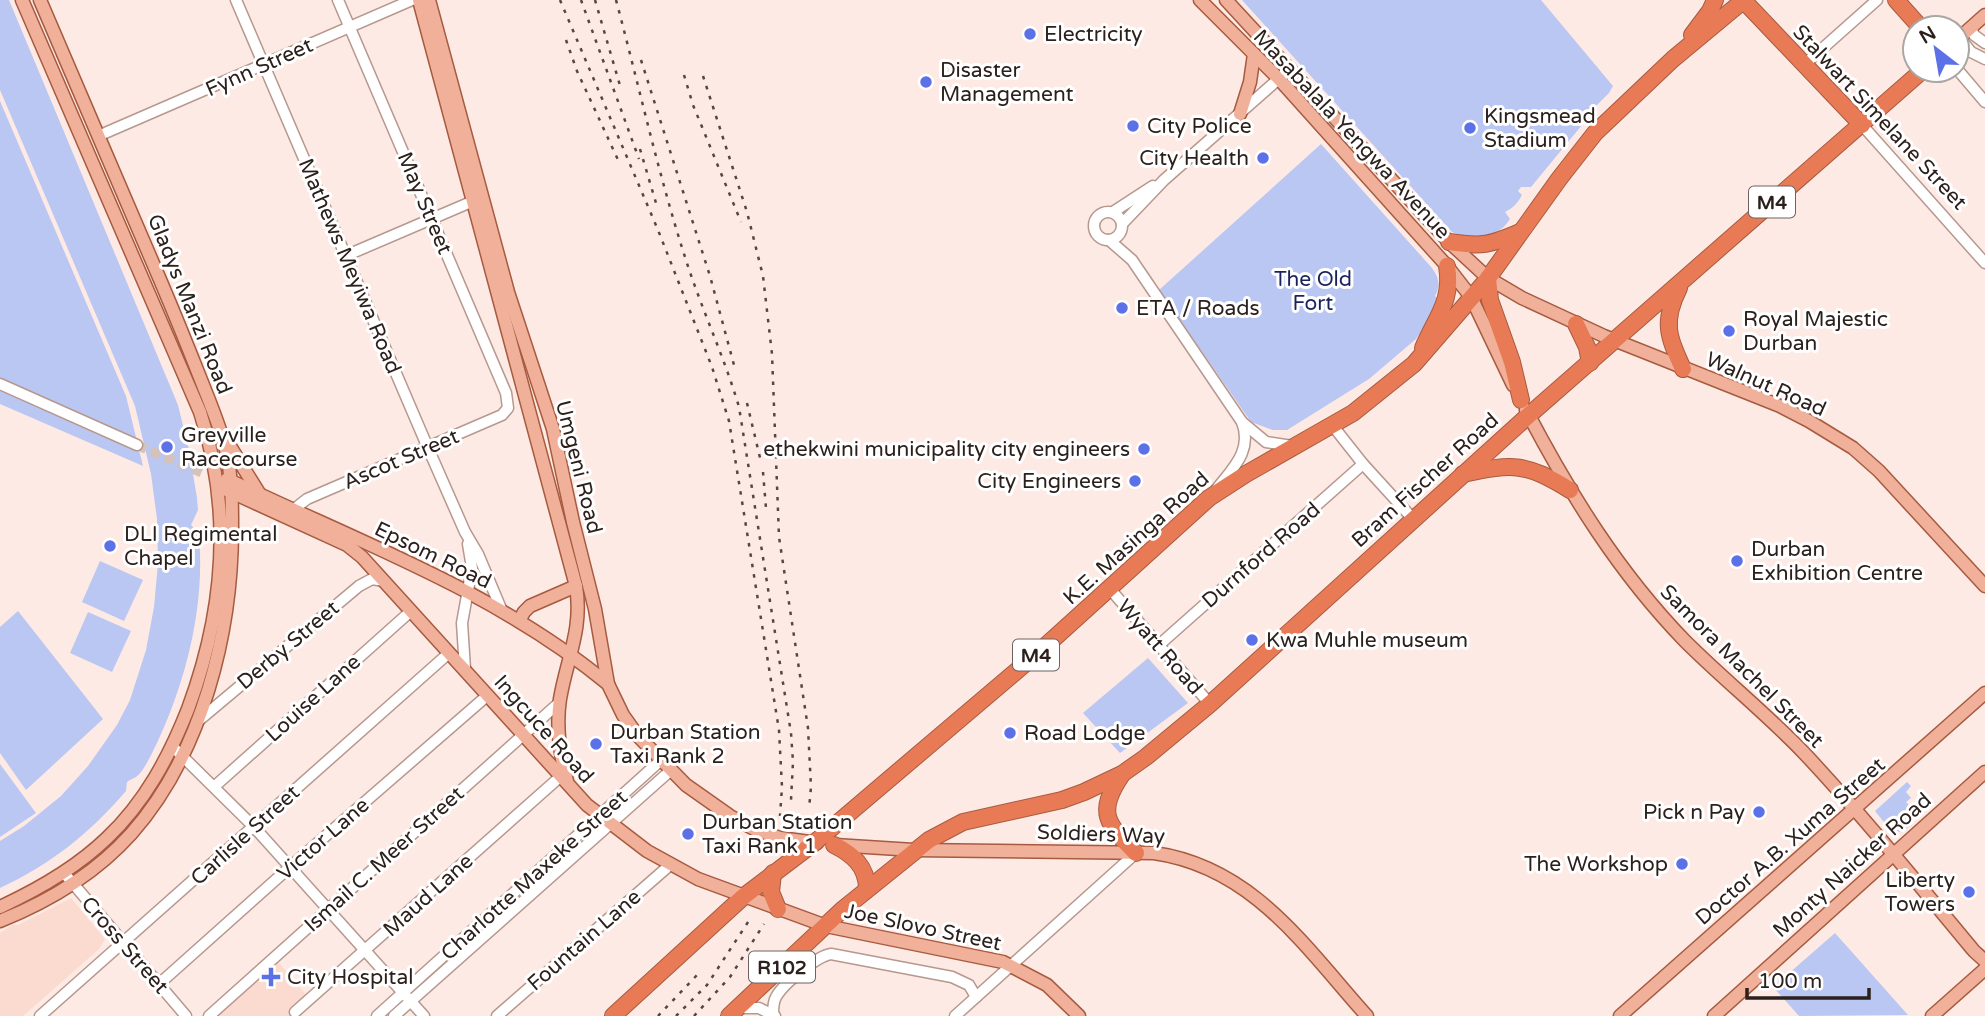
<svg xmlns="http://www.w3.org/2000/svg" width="1985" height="1016" font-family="'Varela Round',sans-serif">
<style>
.built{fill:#fbdbd0}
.green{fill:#bac7f3}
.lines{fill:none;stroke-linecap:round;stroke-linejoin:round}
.minor-tunnel{stroke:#d4c2bc;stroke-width:10;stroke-dasharray:10 5;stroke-linecap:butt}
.minor-casing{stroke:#b6988e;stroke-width:13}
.major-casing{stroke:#a65b41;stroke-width:15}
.highway-casing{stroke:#a65b41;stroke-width:18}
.minor{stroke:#fff;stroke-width:10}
.major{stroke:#f1b099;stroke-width:12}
.highway{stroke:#e87b55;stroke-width:16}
.rail{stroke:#544743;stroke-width:2.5;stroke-dasharray:3.5 7;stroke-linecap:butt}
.poi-dot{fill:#5c71e8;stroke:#fff;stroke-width:2.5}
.labels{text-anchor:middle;stroke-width:6;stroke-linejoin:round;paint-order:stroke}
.shield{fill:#fff;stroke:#6b6360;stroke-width:2}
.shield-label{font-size:19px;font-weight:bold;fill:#2b201c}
.poi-label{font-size:21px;fill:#2b201c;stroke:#fff;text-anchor:start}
.street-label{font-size:21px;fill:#2b201c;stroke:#fff}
.park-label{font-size:21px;fill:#1a225e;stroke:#fff}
</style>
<rect width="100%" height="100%" fill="#feeae4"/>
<!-- built -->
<g class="built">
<path d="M71,898L105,939L99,949L23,1016H0V933L12,925H18Z"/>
<path d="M274,957L309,998L296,1016H207Z"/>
</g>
<!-- green -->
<g class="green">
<path d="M0,0H9L178,405L189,450L197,498L198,510L191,525L194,528L198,527C207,600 187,680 156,745C151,755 144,771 136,777C133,779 129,780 127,782L126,791C90,833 50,865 0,888V841L24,826L61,796L88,766L117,725L130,700L146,650L154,607L158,563L157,519L151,474L135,406L0,90Z"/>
<path d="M1242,0H1541L1613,86L1609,93L1586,116L1587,119L1531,187H1521L1518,191L1522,195C1517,204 1513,208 1505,212L1510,219C1499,238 1471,243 1452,232Z"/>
<path d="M0,101L126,396L143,466L0,404Z"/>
<path d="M1321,144L1432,268C1439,278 1441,285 1435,296L1442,302L1416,339L1369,379L1287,430H1273L1251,422L1159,290Z"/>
<path d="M100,561L143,580L124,621L82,602Z"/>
<path d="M18,611L103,719L26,790L0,753V627Z"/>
<path d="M88,612L131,631L112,672L70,653Z"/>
<path d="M1148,658L1188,703L1120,753L1083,713Z"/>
<path d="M0,764L36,813L0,837Z"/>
<path d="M1907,782L1911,786L1906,792L1911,798L1906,802L1911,807L1906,811L1912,825L1901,832L1891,831L1875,811Z"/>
<path d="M1835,933L1908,1015L1799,1016L1773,987Z"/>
</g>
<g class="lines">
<!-- minor-tunnel -->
<path class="minor-tunnel" d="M137,445L203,473"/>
<!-- minor casing -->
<g class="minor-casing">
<g id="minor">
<path d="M236,0L428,448L465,532L478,554L502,611"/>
<path d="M1971,28L1974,35L1985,43"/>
<path d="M1960,38L1971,52L1985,59"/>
<path d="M1805,64L1877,0"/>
<path d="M1957,69L1985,102"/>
<path d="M1862,125L1985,263"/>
<path d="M105,133L412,0"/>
<path d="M1113,212L1153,186"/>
<circle cx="1108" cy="226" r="14"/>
<path d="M1122,224L1164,180L1291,68"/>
<path d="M1109,240L1132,260L1242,422L1266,442L1292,446"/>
<path d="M345,256L478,199"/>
<path d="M0,384L137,445"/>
<path d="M1333,426L1363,464L1414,520"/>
<path d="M1216,490C1232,469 1253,451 1242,422"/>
<path d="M293,510L307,499L502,415L508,408L506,393L338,0"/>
<path d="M1110,589L1210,704"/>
<path d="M1159,645L1363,464"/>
<path d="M465,669L462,623L472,568L468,544"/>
<path d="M197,722L359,586L372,579L384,581"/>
<path d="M172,746L254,827L424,1016"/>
<path d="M215,786L411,611"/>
<path d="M64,873L186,1016"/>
<path d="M159,984L290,867L488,695"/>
<path d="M738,1008H759L775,1016"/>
<path d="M295,1012L561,776"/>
<path d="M773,1014C773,1008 773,1002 776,997C783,984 817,956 831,954L952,977L969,985L976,997"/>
<path d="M40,1016L449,653"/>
<path d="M209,1016L560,702"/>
<path d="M377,1016L660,761"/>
<path d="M394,1016L670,771"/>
<path d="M497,1016L670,865"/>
<path d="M955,1016L1136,853"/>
</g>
</g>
<!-- major casing -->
<g class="major-casing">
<g id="major">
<path d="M419,0L576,586C583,629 567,658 560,699C556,725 560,755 567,781"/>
<path d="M429,0L508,292L553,429L573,522L595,609L608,684L623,715L638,736L686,785L730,816L754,829L780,838L817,843"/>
<path d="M1200,0L1279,79L1447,266L1471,297L1513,385"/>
<path d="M1226,0L1449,242L1488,278L1522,298L1604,336L1780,406L1809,421L1853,448L1879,471L1985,586"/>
<path d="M1957,40L1985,15"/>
<path d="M1240,114L1250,82L1254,54"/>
<path d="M1526,410C1570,494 1619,573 1685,641C1724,680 1767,714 1805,754C1864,817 1919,885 1974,951L1985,961"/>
<path d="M228,443L259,493"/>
<path d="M227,479C356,541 496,591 608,684"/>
<path d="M218,486L347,545L362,557L587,805L647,851L698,879L826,926L1003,962L1047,985L1079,1016"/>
<path d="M519,621L524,612L530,606L576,586"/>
<path d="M835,845L914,850L1154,853C1253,867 1305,947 1367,1016"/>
<path d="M0,907C39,889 76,868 107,838C145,802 169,757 188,709C224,612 233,511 200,412L22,0"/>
<path d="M0,921C50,901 95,874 131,834C202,754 232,633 232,529C232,502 232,476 226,450C220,426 210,403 201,380C188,347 175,315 161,282C121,188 80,94 40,0"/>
<path d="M1620,1016L1985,693"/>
<path d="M1714,1016L1985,772"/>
<path d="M1932,1016L1985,969"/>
</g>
</g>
<!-- highway casing -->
<g class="highway-casing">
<g id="highway">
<path d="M1743,0L1862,125"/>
<path d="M1896,0L1921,28"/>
<path d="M1692,35L1710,11L1715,0"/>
<path d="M1449,242C1482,247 1490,245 1520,232"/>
<path d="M1488,278L1490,300L1512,362L1521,400"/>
<path d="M1679,288C1662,322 1668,336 1683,369"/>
<path d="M1576,324L1587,347L1590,363"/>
<path d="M1423,348C1436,317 1453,301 1447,266"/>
<path d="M1463,474C1514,463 1526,463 1570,490"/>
<path d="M1121,776C1096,813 1107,824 1136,853"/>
<path d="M834,845C852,854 867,866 867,889"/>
<path d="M773,873L771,892L778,909"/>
<path d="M613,1016L743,897L814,843L1040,651L1209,498L1246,474L1353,413L1414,364L1486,281L1559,179L1595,133L1673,59L1744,0"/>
<path d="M729,1016L842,910L929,840L963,822L1062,800L1084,792L1122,774L1146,757L1210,704L1529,415L1923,70"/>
</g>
</g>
<!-- minor -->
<use href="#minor" class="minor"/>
<!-- major -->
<use href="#major" class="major"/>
<!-- highway -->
<use href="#highway" class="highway"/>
<!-- rail -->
<g class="rail">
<path d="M560,0L658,230L712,367L729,421L779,730L782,787L780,816"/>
<path d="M581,0L639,159"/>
<path d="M595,0L621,89"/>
<path d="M616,0C639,86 658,173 685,257C701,308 724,356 739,407L791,733L793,762L791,800"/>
<path d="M566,40L577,71L619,162"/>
<path d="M641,60L710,276L734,365"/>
<path d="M684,75L693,105L741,222"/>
<path d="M703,76L747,212L763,276L772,354L779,537L808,728L811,787L809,809"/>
<path d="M640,149L656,203"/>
<path d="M747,403L761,462"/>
<path d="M763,472L766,508"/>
<path d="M658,1016L699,973"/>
<path d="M676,1016L707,985L750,919"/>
<path d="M694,1016L730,977L764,924"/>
</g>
</g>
<!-- markers -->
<g class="poi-dot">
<circle cx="1030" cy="34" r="7"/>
<circle cx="926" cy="82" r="7"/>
<circle cx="1133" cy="126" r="7"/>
<circle cx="1470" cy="128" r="7"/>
<circle cx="1263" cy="158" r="7"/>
<circle cx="1122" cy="308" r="7"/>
<circle cx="1729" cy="331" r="7"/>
<circle cx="167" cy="447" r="7"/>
<circle cx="1144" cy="449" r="7"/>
<circle cx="1135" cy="481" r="7"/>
<circle cx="110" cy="546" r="7"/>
<circle cx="1737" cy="561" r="7"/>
<circle cx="1252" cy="640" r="7"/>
<circle cx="1010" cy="733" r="7"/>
<circle cx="596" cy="744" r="7"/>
<circle cx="1759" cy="812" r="7"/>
<circle cx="688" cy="834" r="7"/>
<circle cx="1682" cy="864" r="7"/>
<circle cx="1969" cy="892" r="7"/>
<path d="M267.5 966.5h7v7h7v7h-7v7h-7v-7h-7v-7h7z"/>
</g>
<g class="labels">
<!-- shield labels -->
<g class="shield">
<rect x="1749" y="186.5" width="46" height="31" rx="5"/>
<rect x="1013" y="639.5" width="46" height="31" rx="5"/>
<rect x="749" y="951.5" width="66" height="31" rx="5"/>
</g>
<g class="shield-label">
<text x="1772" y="209">M4</text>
<text x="1036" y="662">M4</text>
<text x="782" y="974">R102</text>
</g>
<!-- poi labels -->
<g class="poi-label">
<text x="1044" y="41">Electricity</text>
<text x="940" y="77">Disaster<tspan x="940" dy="24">Management</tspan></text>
<text x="1484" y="123">Kingsmead<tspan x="1484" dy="24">Stadium</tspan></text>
<text x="1147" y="133">City Police</text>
<text x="1249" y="165" text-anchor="end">City Health</text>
<text x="1136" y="315">ETA / Roads</text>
<text x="1743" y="326">Royal Majestic<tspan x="1743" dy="24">Durban</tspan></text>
<text x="181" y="442">Greyville<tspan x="181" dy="24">Racecourse</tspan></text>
<text x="1130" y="456" text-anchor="end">ethekwini municipality city engineers</text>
<text x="1121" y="488" text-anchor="end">City Engineers</text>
<text x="124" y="541">DLI Regimental<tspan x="124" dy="24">Chapel</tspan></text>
<text x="1751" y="556">Durban<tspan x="1751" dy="24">Exhibition Centre</tspan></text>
<text x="1266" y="647">Kwa Muhle museum</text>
<text x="610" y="739">Durban Station<tspan x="610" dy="24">Taxi Rank 2</tspan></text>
<text x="1024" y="740">Road Lodge</text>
<text x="1745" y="819" text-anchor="end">Pick n Pay</text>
<text x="702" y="829">Durban Station<tspan x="702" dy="24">Taxi Rank 1</tspan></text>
<text x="1668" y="871" text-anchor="end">The Workshop</text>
<text x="1955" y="887" text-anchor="end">Liberty<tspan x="1955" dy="24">Towers</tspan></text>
<text x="287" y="984">City Hospital</text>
</g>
<!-- street labels -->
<g class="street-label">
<text transform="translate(259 67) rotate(-24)" y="7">Fynn Street</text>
<text transform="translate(1880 117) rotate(47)" y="7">Stalwart Simelane Street</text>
<text transform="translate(1352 134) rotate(47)" y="7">Masabalala Yengwa Avenue</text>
<text transform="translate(425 203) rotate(67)" y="7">May Street</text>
<text transform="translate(350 266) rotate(67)" y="7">Mathews Meyiwa Road</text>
<text transform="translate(190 304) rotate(68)" y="7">Gladys Manzi Road</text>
<text transform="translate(1766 384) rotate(24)" y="7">Walnut Road</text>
<text transform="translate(401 459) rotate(-23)" y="7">Ascot Street</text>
<text transform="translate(579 467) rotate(76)" y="7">Umgeni Road</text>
<text transform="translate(1425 480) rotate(-42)" y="7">Bram Fischer Road</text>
<text transform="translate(1136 538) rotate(-42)" y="7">K.E. Masinga Road</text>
<text transform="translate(433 555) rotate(26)" y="7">Epsom Road</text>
<text transform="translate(1261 555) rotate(-41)" y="7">Durnford Road</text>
<text transform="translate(288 645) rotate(-40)" y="7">Derby Street</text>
<text transform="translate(1160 647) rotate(49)" y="7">Wyatt Road</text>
<text transform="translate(1742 666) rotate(45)" y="7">Samora Machel Street</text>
<text transform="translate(313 698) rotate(-42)" y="7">Louise Lane</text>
<text transform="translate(544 729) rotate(48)" y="7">Ingcuce Road</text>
<text transform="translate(1101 834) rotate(2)" y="7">Soldiers Way</text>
<text transform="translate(245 835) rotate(-42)" y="7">Carlisle Street</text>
<text transform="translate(323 839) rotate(-41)" y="7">Victor Lane</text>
<text transform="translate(1790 841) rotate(-41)" y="7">Doctor A.B. Xuma Street</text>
<text transform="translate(384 859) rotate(-42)" y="7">Ismail C. Meer Street</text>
<text transform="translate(1852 865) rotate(-42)" y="7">Monty Naicker Road</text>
<text transform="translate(534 875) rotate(-42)" y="7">Charlotte Maxeke Street</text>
<text transform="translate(428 895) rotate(-42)" y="7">Maud Lane</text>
<text transform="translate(923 927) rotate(12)" y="7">Joe Slovo Street</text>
<text transform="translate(584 940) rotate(-41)" y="7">Fountain Lane</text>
<text transform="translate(125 945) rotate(49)" y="7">Cross Street</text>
</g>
<!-- park labels -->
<g class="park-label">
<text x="1313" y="286">The Old<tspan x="1313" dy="24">Fort</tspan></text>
</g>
</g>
<!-- north arrow -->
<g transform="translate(1936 49) rotate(329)"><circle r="33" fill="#ffffff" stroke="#aaa6a4" stroke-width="2"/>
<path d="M0-5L12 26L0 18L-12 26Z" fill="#5c71e8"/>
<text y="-10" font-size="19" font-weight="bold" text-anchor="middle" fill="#2b201c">N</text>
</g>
<!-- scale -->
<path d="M1747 988v10h122v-10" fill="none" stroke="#2b201c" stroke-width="3.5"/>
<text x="1758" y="988" font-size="21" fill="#2b201c" stroke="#ffffff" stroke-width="5" paint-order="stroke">100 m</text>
</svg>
